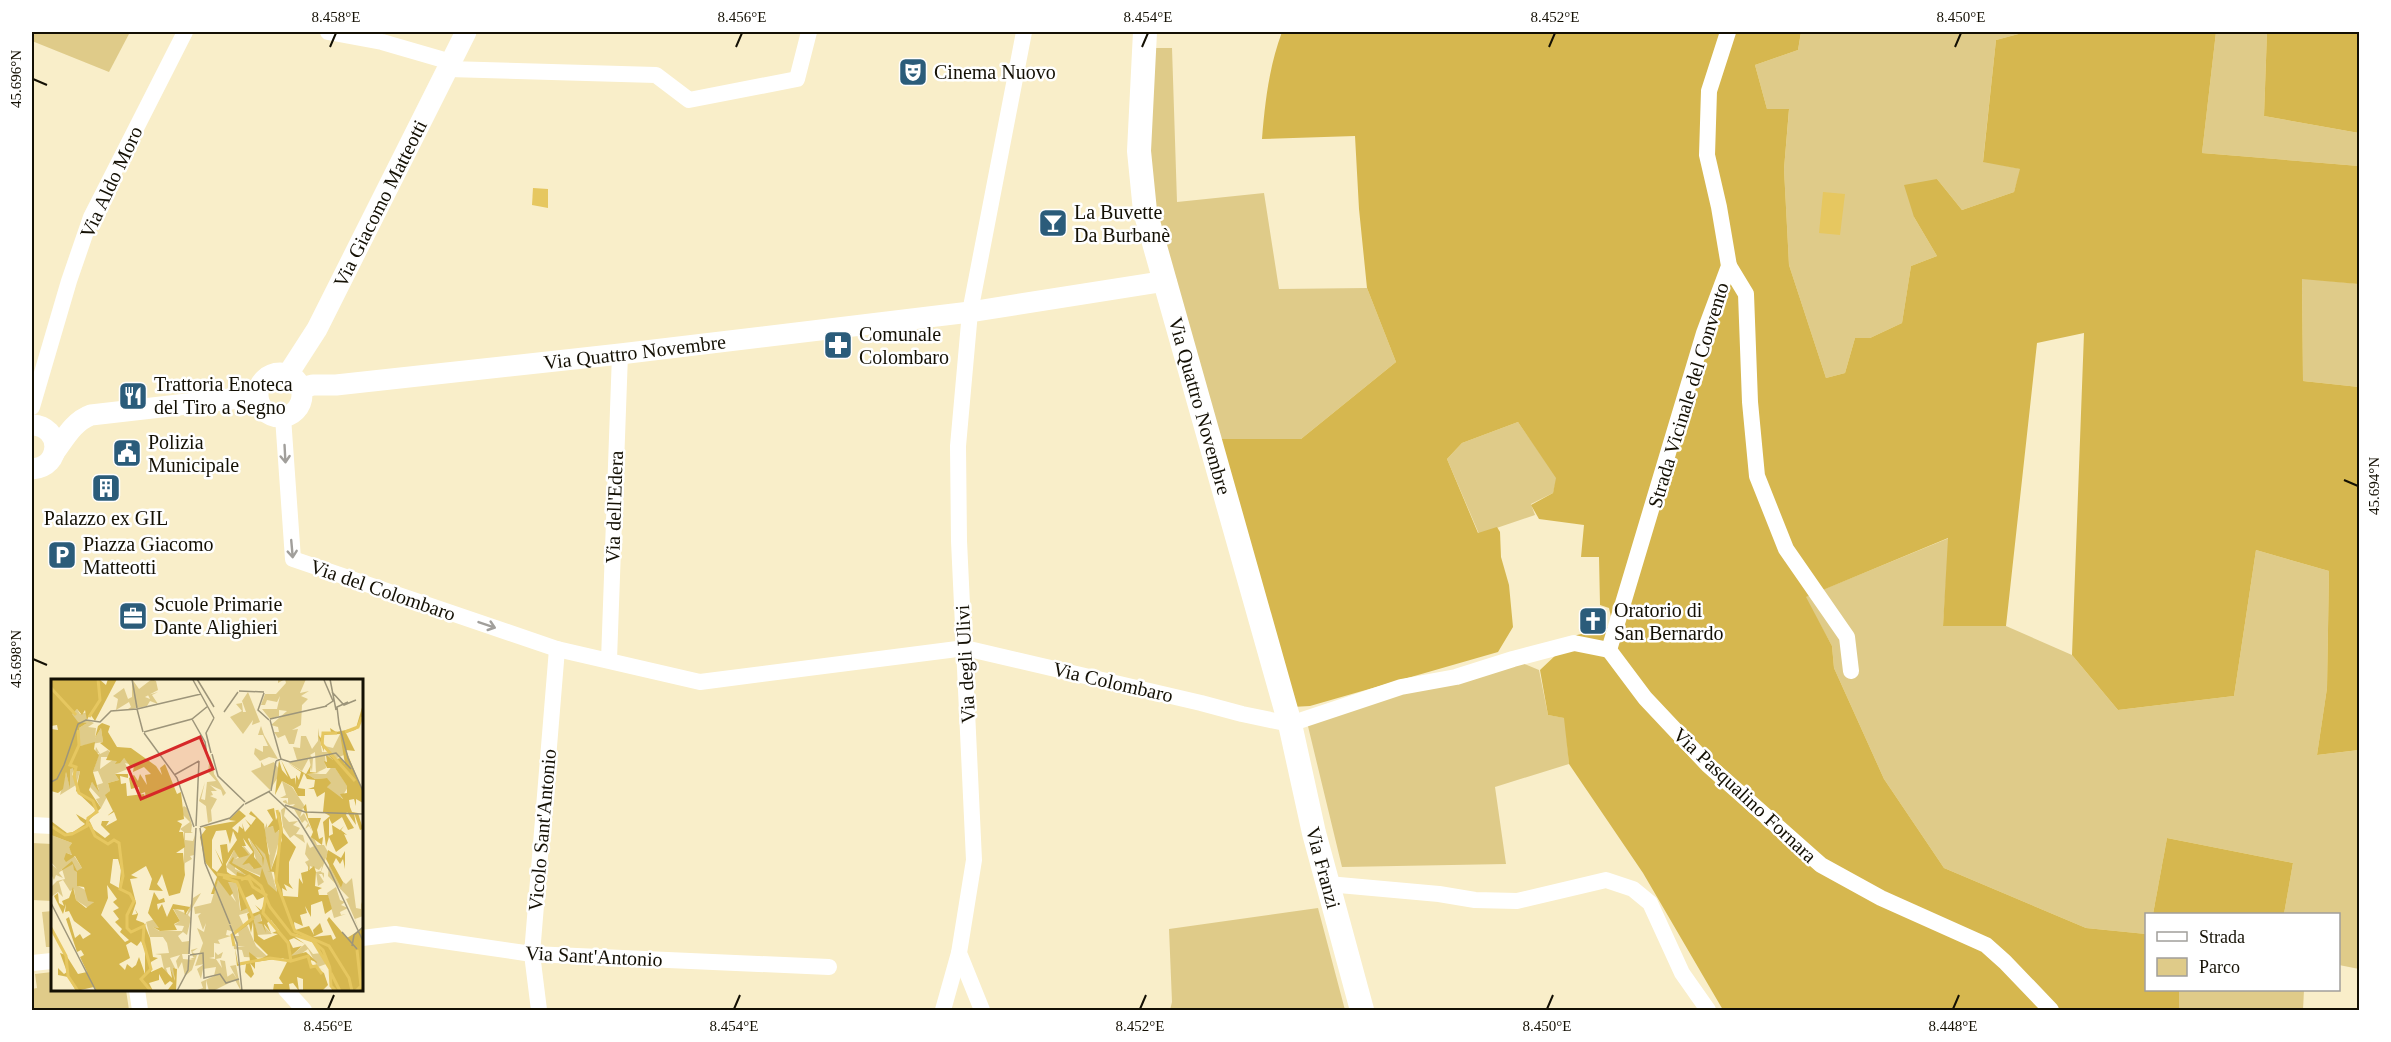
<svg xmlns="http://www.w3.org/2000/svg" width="2391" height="1042" font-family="'Times New Roman',serif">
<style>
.green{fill:#dfcb89}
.forest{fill:#d6b74f}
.water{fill:#e6c760}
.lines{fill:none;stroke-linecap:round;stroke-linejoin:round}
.minor{stroke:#fff;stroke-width:16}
.tertiary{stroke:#fff;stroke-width:21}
.secondary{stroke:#fff;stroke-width:24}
.oneway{stroke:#a19f9b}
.ticks{fill:none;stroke:#141004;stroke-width:2}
.labels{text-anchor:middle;stroke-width:5;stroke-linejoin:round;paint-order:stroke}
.poi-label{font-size:20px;fill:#141004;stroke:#fff;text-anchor:start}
.street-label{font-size:20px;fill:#141004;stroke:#fff}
.inset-river{fill:none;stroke:#e6c760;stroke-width:3}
.inset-road{fill:none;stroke:#9d957a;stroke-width:1.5}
.view{fill:#d62828;fill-opacity:0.15;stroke:#d62828;stroke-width:3}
.inset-edge{fill:none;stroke:#141004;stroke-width:3}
.neatline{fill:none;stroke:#141004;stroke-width:2}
.ticks-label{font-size:15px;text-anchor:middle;fill:#141004}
</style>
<rect width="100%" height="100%" fill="#f9eec9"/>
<!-- green -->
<g class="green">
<path d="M32,32H130L109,72L32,41Z"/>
<path d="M1801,32H2026L1996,40L1983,161L2021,169L2014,192L1962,210L1937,179L1914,217L1937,256L1911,266L1902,323L1870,338H1855L1845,373L1826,378L1789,265L1784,169L1789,110L1767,109L1755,65L1798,50Z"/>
<path d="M2216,32H2267L2264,116L2359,133V166L2202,153Z"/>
<path d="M1150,48H1172L1177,202L1264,193L1279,289L1367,288L1396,362L1301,439H1219L1151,208Z"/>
<path d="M2302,278L2359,284V387L2303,381Z"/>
<path d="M1518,422L1557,478L1553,493L1531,504L1535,515L1479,534L1447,459L1462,443Z"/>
<path d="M1949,538L1943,626H2006L2072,655L2118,710L2234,696L2256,550L2329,571L2327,688L2317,755L2359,750V969L2339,965L2338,914H2284L2293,863L2167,838L2153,914H2146V934L2086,928L1944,868L1884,779L1834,668L1832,646L1805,597Z"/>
<path d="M1513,659L1539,670L1548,715L1565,718L1569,764L1495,787L1506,864L1342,867L1306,718Z"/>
<path d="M32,843L52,844V901L32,900Z"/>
<path d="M1318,908L1345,1010H1170L1172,1002L1169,929Z"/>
<path d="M52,911V947H46L42,912Z"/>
<path d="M52,972V990H126L129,1010H32V989L37,988L35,974Z"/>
<path d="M2179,990H2304L2303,1010H2179Z"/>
</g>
<!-- forest -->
<g class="forest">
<path d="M1282,32H1801L1798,50L1755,65L1767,109H1789L1784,169L1789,265L1826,378L1845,373L1855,338H1870L1902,323L1911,266L1937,256L1914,217L1904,185L1937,179L1962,210L2014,192L2020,169L1983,162L1996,40L2026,32H2216L2202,153L2359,166L2358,284L2302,279L2303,381L2359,387V750L2317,755L2327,688L2329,571L2256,550L2234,696L2118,710L2072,655L2084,333L2037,343L2006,626H1943L1948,538L1806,597L1832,646L1834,668L1884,779L1944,868L2086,928L2146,934V990H2179V1010H1723L1643,873L1569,764L1564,718L1548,715L1540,670L1577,635L1613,626L1609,608L1600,605L1599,557H1581L1584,525L1539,519L1531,505L1553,493L1556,478L1518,422L1462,443L1447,459L1478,533L1497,527L1500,532L1501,557L1509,585L1513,627L1498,652L1310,706L1292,707L1219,439H1301L1396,362L1367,288L1359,209L1355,136L1262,139C1265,102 1269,67 1282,32Z"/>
<path d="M2267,32H2359V133L2264,116Z"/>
<path d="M2167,838L2293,863L2284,914H2153Z"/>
</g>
<!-- water -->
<g class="water">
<path d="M533,188L548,189V208L532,205Z"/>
<path d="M1823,192L1845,194L1840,235L1819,233Z"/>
</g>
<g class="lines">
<!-- minor -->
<g class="minor">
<path d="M328,32L382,42L451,62"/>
<path d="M448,69L656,75L689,100L797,79L809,32"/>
<path d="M1729,266L1746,294L1750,402L1757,476L1786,549L1847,637L1851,671"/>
<path d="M32,407L69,281L91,217L185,32"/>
<path d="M283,417L293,559L557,649L700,682L965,648L1201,703L1242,714L1290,724L1401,687L1456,677L1513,659L1574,643L1609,650"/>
<path d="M1609,650L1704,333L1729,266L1719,207L1707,155L1709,91L1728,32"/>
<path d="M1609,650L1645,698L1708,765L1821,865L1881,898L1986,945L2005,962L2051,1010"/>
<path d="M609,660L620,354"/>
<path d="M32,825L52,826"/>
<path d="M1328,884L1439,894L1475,900L1517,901L1606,880L1633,889L1650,903L1682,973L1708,1010"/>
<path d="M362,938L395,934L532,954L829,967"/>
<path d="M32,963L52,961"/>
<path d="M137,990L140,1010"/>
<path d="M286,990L304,1010"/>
<path d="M539,1010L532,954L557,649"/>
<path d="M943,1010L959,953"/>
<path d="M982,1010L959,953L974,860L959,541L958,446L970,312L1024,32"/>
</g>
<!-- tertiary -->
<g class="tertiary">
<circle cx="280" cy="395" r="22"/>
<path id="s1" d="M288,374L317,329L466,32"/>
<path id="s2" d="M301,388L313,385H336L620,354L970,312L1166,281"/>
<path d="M32,425C62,426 63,467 32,469"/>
<path d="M54,453C65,438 74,421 91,415L257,396"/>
</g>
<!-- secondary -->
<path class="secondary" id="s3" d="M1145,32L1139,151L1145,211L1290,724L1314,833L1362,1010"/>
</g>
<!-- one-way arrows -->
<defs><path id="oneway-shaft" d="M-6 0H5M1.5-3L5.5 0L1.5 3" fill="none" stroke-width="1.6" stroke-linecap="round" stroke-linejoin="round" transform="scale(1.5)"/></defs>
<g class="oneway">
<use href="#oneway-shaft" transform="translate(285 454) rotate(87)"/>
<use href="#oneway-shaft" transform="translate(292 549) rotate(85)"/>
<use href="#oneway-shaft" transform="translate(487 625) rotate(19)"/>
</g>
<!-- ticks -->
<path class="ticks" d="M330,47L336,33M736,47L742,33M1142,47L1148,33M1549,47L1555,33M1955,47L1961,33M33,79L47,85M2344,480L2358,486M33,659L47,665M328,1009L334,995M734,1009L740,995M1140,1009L1146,995M1547,1009L1553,995M1953,1009L1959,995"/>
<!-- icons -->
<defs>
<g id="theatre-square" transform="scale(1.5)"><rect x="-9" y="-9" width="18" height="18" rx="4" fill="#2b5c7a" stroke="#fff"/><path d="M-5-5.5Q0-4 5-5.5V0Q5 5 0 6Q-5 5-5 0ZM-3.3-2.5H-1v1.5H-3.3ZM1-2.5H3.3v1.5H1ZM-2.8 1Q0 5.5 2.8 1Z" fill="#fff"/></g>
<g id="bar-square" transform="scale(1.5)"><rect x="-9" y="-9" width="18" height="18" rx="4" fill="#2b5c7a" stroke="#fff"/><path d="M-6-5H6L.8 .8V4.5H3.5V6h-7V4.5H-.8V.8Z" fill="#fff"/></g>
<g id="pharmacy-square" transform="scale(1.5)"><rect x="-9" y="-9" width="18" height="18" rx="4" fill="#2b5c7a" stroke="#fff"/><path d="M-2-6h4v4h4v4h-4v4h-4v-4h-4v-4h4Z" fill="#fff"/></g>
<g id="restaurant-square" transform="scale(1.5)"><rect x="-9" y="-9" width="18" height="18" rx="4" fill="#2b5c7a" stroke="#fff"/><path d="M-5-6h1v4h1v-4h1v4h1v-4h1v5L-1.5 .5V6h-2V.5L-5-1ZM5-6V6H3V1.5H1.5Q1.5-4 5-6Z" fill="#fff"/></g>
<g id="civic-square" transform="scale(1.5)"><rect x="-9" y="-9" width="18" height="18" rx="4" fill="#2b5c7a" stroke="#fff"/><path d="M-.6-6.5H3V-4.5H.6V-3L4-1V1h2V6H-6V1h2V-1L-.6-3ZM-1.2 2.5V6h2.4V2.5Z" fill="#fff"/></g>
<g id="building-square" transform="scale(1.5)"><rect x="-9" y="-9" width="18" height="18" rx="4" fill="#2b5c7a" stroke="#fff"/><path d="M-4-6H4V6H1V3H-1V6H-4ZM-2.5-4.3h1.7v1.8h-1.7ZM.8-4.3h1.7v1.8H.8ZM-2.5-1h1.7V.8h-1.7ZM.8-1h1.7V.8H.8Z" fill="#fff"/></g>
<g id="parking-square" transform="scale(1.5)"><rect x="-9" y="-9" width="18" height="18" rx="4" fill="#2b5c7a" stroke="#fff"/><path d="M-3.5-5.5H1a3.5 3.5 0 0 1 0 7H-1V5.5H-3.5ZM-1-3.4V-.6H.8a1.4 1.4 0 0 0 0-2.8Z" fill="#fff"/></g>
<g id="office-square" transform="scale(1.5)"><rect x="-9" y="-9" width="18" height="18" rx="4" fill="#2b5c7a" stroke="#fff"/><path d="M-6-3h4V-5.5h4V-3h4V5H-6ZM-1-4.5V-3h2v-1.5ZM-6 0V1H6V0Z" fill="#fff"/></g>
<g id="church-square" transform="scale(1.5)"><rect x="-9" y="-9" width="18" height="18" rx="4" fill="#2b5c7a" stroke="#fff"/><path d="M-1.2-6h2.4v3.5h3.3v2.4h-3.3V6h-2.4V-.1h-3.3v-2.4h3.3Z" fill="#fff"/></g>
</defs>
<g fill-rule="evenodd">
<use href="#theatre-square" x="913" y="72"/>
<use href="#bar-square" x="1053" y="223"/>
<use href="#pharmacy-square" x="838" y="345"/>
<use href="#restaurant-square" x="133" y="396"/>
<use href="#civic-square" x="127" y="453"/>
<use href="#building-square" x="106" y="488"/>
<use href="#parking-square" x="62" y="555"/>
<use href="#office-square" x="133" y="616"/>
<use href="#church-square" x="1593" y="621"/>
</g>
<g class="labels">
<!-- poi labels -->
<g class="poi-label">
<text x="934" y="79">Cinema Nuovo</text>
<text x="1074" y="219">La Buvette<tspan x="1074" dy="23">Da Burbanè</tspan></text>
<text x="859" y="341">Comunale<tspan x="859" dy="23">Colombaro</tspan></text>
<text x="154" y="391">Trattoria Enoteca<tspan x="154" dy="23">del Tiro a Segno</tspan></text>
<text x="148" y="449">Polizia<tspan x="148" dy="23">Municipale</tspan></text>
<text x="106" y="525" text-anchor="middle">Palazzo ex GIL</text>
<text x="83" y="551">Piazza Giacomo<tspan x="83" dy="23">Matteotti</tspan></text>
<text x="154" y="611">Scuole Primarie<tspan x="154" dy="23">Dante Alighieri</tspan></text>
<text x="1614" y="617">Oratorio di<tspan x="1614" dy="23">San Bernardo</tspan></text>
</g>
<!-- street labels -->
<g class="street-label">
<text transform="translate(111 182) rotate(-65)" y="7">Via Aldo Moro</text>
<text dy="7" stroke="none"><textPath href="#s1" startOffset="194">Via Giacomo Matteotti</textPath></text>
<text dy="7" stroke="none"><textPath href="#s2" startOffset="336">Via Quattro Novembre</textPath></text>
<text transform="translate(1688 395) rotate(-73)" y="7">Strada Vicinale del Convento</text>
<text dy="7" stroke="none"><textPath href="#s3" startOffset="382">Via Quattro Novembre</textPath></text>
<text transform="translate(614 507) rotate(-88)" y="7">Via dell'Edera</text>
<text transform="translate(383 590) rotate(19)" y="7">Via del Colombaro</text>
<text transform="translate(965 664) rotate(-93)" y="7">Via degli Ulivi</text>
<text transform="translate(1113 682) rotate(13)" y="7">Via Colombaro</text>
<text transform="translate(1745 795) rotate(43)" y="7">Via Pasqualino Fornara</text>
<text transform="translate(542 830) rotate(-85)" y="7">Vicolo Sant'Antonio</text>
<text dy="7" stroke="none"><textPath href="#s3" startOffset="860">Via Franzi</textPath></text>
<text transform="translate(594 956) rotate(3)" y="7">Via Sant'Antonio</text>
</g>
</g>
<!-- overview -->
<g transform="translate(51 679)">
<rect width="312" height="312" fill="#f9eec9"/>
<path d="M81,0L88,10L101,0L105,2L107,11L94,18L99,20L97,16L107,13L101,16L107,25L99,22L96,27L76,31L80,28L78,23L65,31L67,20L62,17L73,9L77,20L81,18ZM227,0H255L249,14L258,12L250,17L257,20L251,26L250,46L241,51L247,50L243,65H238L234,56L227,59L223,53H228L227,48L220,46L236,32L228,31V37L219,40L211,30H226L229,17L226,23L216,21L214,26H210L214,15H225L235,4L234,0L227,4ZM197,13L209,43L201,46L202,41L192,55L179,38L191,32L185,25L191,24L192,33H195L191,22ZM26,30L29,35L37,33L36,41L43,44L37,48L45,49L44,59L50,49L52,63L29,67L28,49L36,44L26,47L20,35ZM210,47L213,56L227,80L218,78L209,82L203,75L204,69L212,73V67H217L212,56H207ZM267,49L271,73H276L274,67L282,69L289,55L295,75L284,80L278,74L282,80L279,82L274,76L275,89L265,94L264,73L259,76L262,79L261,93L258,79L251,92L238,84L246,81L242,68L249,69L250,57H255L261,70L267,62ZM45,68L49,75L57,71L60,74L57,78H50L49,90L63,80L73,79L78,85L74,84L77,90L64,95L68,101L57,104L59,112L50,129L45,120L49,119L39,108L41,103L48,111L46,106L52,104L47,92L42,93L48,74H44ZM159,76L162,87L163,95L175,114L172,117L170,111L159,106L166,112H160L162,116L159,117L166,120L160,131L161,142L157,144L155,127L148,122L154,103L150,120L154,121L156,103L165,102L157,93ZM210,83L213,87L223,83L230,93L219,111L200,92L210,88ZM282,86L297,108L289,121L275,107L276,99L264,100L256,95H275ZM19,89H23L21,96L24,99L25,92H29L25,106L9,116L15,93L19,109ZM231,102L241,108L253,126L249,138L253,134L261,152L258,147L254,150L257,144L254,141L251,144L243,130L235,127L233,137L238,143L247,142L242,146L249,149L245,155L252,156L254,164L243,156L239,159L232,148L230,131L235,127H242L244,125L238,126L232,123V122L235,121L237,125V119H229L235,116ZM133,127L136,129L141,146L140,153L142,154H134V161L142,162L144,156L143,176L139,177L141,180L134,184L133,191V153L129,150L139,143L128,132ZM216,144V149L222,147L230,154L220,191L226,213L223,214L210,197L184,186V190L195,195L185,196L175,188L183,171L188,177L184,180L193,177L192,166L201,177L192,185L198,183L202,189L205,180L198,159L212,180L204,165L219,176L213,151ZM0,156L21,164L18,168L22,176L15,174L24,178L31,189L27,207L38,213L37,222H44L37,229L25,221L23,210L19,212L12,201L8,203L12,218L7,213L0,218V208L6,202L14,200L11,190L8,194L12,199L5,196L3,201L0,195V185L6,190L0,183ZM262,157L266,166H273L277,173L270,193L273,194V199L271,195H268L273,203L267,207L265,193L270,192L271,187L268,191L259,187V191L254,183L258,181L254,175L256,163L259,169L263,167L259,158ZM278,185L290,209L291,202L295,205L301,199L305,229L310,230V223L312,228V237L304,240L308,250L295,220L298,219L277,197ZM167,200L185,223L176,203L186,204L189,231L197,229L199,233L188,236L193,247L185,253L176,251L175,256L180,257L167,261L169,265L163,264V278L158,279L164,280V273L167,276L172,273L170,279L165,280L171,289L169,281L174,282L177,302L176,298L182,294L186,300L179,287L185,286L190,312L184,301L162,312H158L155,301V312H143L152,309L150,303L163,297L165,288L152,290L150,300L146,290L153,285L144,287L152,264L146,249L153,253L155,244L152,251L147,237L150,234L144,235L143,228L160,224ZM285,208L289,221L294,223L290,226L297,229L289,233L290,236L295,235L283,239L276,214ZM150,214L137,236L140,239L136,256L132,257L136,256L132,253L127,257L131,263L138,262V275H131L132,280L143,281L139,280L144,278H142L140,271L147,269L141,273L146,276L141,291L134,297L131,283L127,290L125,282L129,276L119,279L124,289L123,302L119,288L115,289L118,298L114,295L110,276L104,275L118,274L116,264L112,258H99L95,243L104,240L109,249L102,248L108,252H131L133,247L123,246L129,242L122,229L136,235L142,219ZM217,228L228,243L225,236L232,242L231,233H236L239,243L234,245L242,253L239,258L225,245ZM209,235L211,245L221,255L206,256L202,237ZM196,246L205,267L218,279L193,278L191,271L183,270L182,261L186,268L194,267H187L183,257H188L187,253ZM254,265L262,275L270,274L275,285L267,288L275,293L266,287L257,270L244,279L240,277Z" fill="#dfcb89"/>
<path d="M0,0H48L55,6L57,0H66L44,42L39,35L36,41L34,31L31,36L26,30L21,35L27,43L36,44L28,49L29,67L44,63L43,70L48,76L42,93L48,113L41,103L38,111L50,129L38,141L42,150L54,159L59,155L50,146L51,142H58L55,147L66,141L63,133L56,137L62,132L54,116L59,112L57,104L68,101L64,95H77V99L69,97L70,105L75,104L76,117L93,115L95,120L94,113L89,115L88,108L80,110L78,99L83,96L87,102L89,95L96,106L94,96L100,95L93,88L82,93L83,86L79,87L73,79L69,84L64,85L66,82L55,81L59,72L49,64L52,63L50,49L44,59L47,47L51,44L59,47L57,53L66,68L80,69L105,87L111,96L109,89L114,85L126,115L130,113L133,140L126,142L131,145L128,153H132L134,168L125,174H132L134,196L129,214L118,217L111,195L106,205L112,212L98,211L101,200L95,187L80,196L87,199L79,200L85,224L81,236L86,235L84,230L87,235L85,241L93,244L99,259L102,278L107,279L100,283V293L111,288L121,299L119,288L124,302L122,289L126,290L125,312H116L122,304L119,302L114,306L108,295V301L98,304L102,312H46L43,308L25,312L17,298L7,296V289L13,295L16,293L9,274L15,276L27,295L36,293L29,278L33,276L30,271L26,273L15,240L18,238L24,259L29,255L32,260L40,255L23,242L18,232L14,233L15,225L12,235L3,217L7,214L8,224L13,227L11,222L18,219L22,208L25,221L35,229L43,223L37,222L33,208L26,207V193L23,191L22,185L8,193L21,182L26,192L31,189L24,177L15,183L13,180L15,174L21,176L18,168L21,164L0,156V142L16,154L22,153L34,145L29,141L25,135L35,141L45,131L25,112L29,92H25L24,102L22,89L19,90V110L15,93L12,110L7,114L0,112V50L7,51L6,46L0,47ZM62,180H67L70,191L68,209L59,204ZM56,206L66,220L62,223L68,229L62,232L68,240L64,243L71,250L69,253L78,261L74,263L50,236L57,219ZM90,262L94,271V295L88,278L85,286L81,289L76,285L74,291L68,285L79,279L75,266L80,263L86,267ZM312,25V38L307,48L304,51L295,54L304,72L295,71L312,113V124L305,120V127L303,120L298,121L299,128L301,133L307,134L312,150L309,151L303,134L305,146L296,133L295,136L303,149L297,151L291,138L281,145L278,139V157L282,155L281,146L289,151L293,147L290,151L296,156L293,155L297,164L285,173L278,158L275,168L272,143L279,137L272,133L274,113L266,118L263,110H257L263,108L264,101L256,100L253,94L247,109L254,110V117H247L242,108L231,102L224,116L228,81L231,91L237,98L230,81L240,100L244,99L245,106V96L248,101L250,93L237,84L255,95L260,86L259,93L269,94L256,95L264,100L276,99L280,104L276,108L292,120L289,115L296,114V107L284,89H276L273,82L276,83L275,76L282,81L277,75L284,80L290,79L294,85L289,55L272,56L273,73L267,56L270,59L272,53H280L279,49L285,53L305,49ZM255,125L257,139H270L266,151L268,160L272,158L271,166L260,158L262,153L252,128ZM223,129L225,141L229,132L232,154L245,168L238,183V204L242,210L233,205L236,212L231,209L232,217L247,218L248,199L252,205L250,194L257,192L258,184V191L263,187L265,193L264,207L271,209L267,211L268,216H277L281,230L274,235L271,222L260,226V238L254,227L256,234L249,236L252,247L243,243L244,251L258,247L263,256L262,251L269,244L272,253L262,258L280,256L282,261L285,259L276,241L278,238L296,259L312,249L311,312H281L278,290L270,274L261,263L245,255L244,258L254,265L243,259L238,261L242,269L251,267L240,277L255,273L267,284L260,281L259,284L273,294L277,306L271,312H252V300L246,298L248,312L242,304L238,305L239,312H222L223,305H232L228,299L236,283L232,279L204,283V290L199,284L203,295L200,299L194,293L195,285L186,287L184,269L187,285L199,283L198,273L208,281L217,276L203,262L202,243L200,254L198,245L182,257L198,243L196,235L199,233L197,229L190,232L186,204L177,203L182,214L179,217L167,201L163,215H160L166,198L154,183L149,158L155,150L152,148L185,142L178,141L188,131L195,137L181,149L187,154L188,147L192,150L191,144L194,153L199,147L194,140L200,146L205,139L198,135L200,132L213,145L220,191L231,161L228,151L224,154L222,147L216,149L222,141L216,131ZM175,151L179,165L182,152L186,161L177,174L176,165L169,166L172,185L164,170L171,186L166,193L161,189V161L165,152ZM192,159L202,173L191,186L198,184L203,190L211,188L203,178V172L197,160L198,159L211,178L212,187L213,179L204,165L214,175L219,192H216L223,193L226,213L217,205L211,189L209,198L181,184L183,179L182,178L178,184L195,196L186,193L185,199L176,193L175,185L183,171L188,179L198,176L191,167H195ZM202,215L206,221L213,218L215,222L210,231L204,226L209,232L201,235L194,219ZM209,235L211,242L206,244L211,245L215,254L213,245L220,254L216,244L220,241L228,251L221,254L227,255L213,261L207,257L202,238ZM277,171L290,179L294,172V190L292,180L289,185L285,179L282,185L292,203L290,209L275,180ZM103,213L108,221L113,219L114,223L106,225L107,231L111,225L116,238L122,225L139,228L134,236L133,231L122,230L129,242L123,245L126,251L109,252L102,248L108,249L97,234Z" fill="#d6b74f" fill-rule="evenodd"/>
<path class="inset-river" d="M0,9L25,36M38,38L49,21L47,0M294,53L307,48L311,38M286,54H272L271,65L304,102M226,131L230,149L225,202L241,245L244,252L278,267L298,299L301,312M38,144L44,157L57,165L63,161L68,164L72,197L69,210L79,215L83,222L76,236V249L80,253L93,247L92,262L100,290L90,300L100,312M0,147L14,156L21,155L36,147L37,139L46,133L42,122L28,114L23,97L25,88L19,86L28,66L27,51M166,195L198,200L202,208L215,216L212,234L237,264L240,282L257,277L260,288L265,287L271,295M172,198L186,203L202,239L181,256L183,267M190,201L198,197L210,207L219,228L240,255L262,262L279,290L280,307L285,312M0,249L15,277L17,297L27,312M261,261L272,271L279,289M188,285L219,279L240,282M280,294L289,312M305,312L310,307L306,271"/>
<path class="inset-road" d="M81,0L86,29M146,0L163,28M279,0L285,31M142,1L163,39M188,12L213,13M281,13L293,26L305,21M213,14L207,31L218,41M297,23L286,28L288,45L297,79L312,112M273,28L282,22L273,1M86,30L150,15M86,30L92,53M173,33L187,13M141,40L154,63L156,76M219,40L276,27M219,41L230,80L225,82M93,53L141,40L157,27M93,54L126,99L143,148M160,74L155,54L163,39M161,75L167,97L194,123M230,80L239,83L285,74L300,90M123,96L148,82M0,103L6,100L13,86L27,45L35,41L49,43L60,32L86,30M220,112L225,82M218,113L247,140L279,192L312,262M194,125L219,112M234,126L254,133L312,135M145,147L148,82M149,148L179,139L193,125M149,149L154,184L179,245M0,224L45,312M179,246L186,264L191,312M291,253L306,270M301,267L303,256L312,248M138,275L145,149M139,276L152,274L153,299L169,295L175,304L188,300M126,312L137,291L138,276"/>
<path class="view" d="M149,58L162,90L90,120L77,89Z"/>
<rect width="312" height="312" class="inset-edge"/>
</g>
<!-- border -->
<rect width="2391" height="1042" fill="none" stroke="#ffffff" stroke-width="66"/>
<!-- legend -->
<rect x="2145" y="913" width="195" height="78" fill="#ffffff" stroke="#a19f9b" stroke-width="1.5"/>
<rect x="2157" y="932" width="30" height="9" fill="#ffffff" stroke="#a19f9b" stroke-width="1.5"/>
<text x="2199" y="943" font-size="18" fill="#141004">Strada</text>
<rect x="2157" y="958" width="30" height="18" fill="#dfcb89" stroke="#a19f9b" stroke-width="1.5"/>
<text x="2199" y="973" font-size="18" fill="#141004">Parco</text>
<rect x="33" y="33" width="2325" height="976" class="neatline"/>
<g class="ticks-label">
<text x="336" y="22">8.458°E</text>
<text x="742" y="22">8.456°E</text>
<text x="1148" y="22">8.454°E</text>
<text x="1555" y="22">8.452°E</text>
<text x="1961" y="22">8.450°E</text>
<text transform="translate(16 79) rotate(-90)" y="5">45.696°N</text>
<text transform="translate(2374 486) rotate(-90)" y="5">45.694°N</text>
<text transform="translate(16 659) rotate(-90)" y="5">45.698°N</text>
<text x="328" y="1031">8.456°E</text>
<text x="734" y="1031">8.454°E</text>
<text x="1140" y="1031">8.452°E</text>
<text x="1547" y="1031">8.450°E</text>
<text x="1953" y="1031">8.448°E</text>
</g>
</svg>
